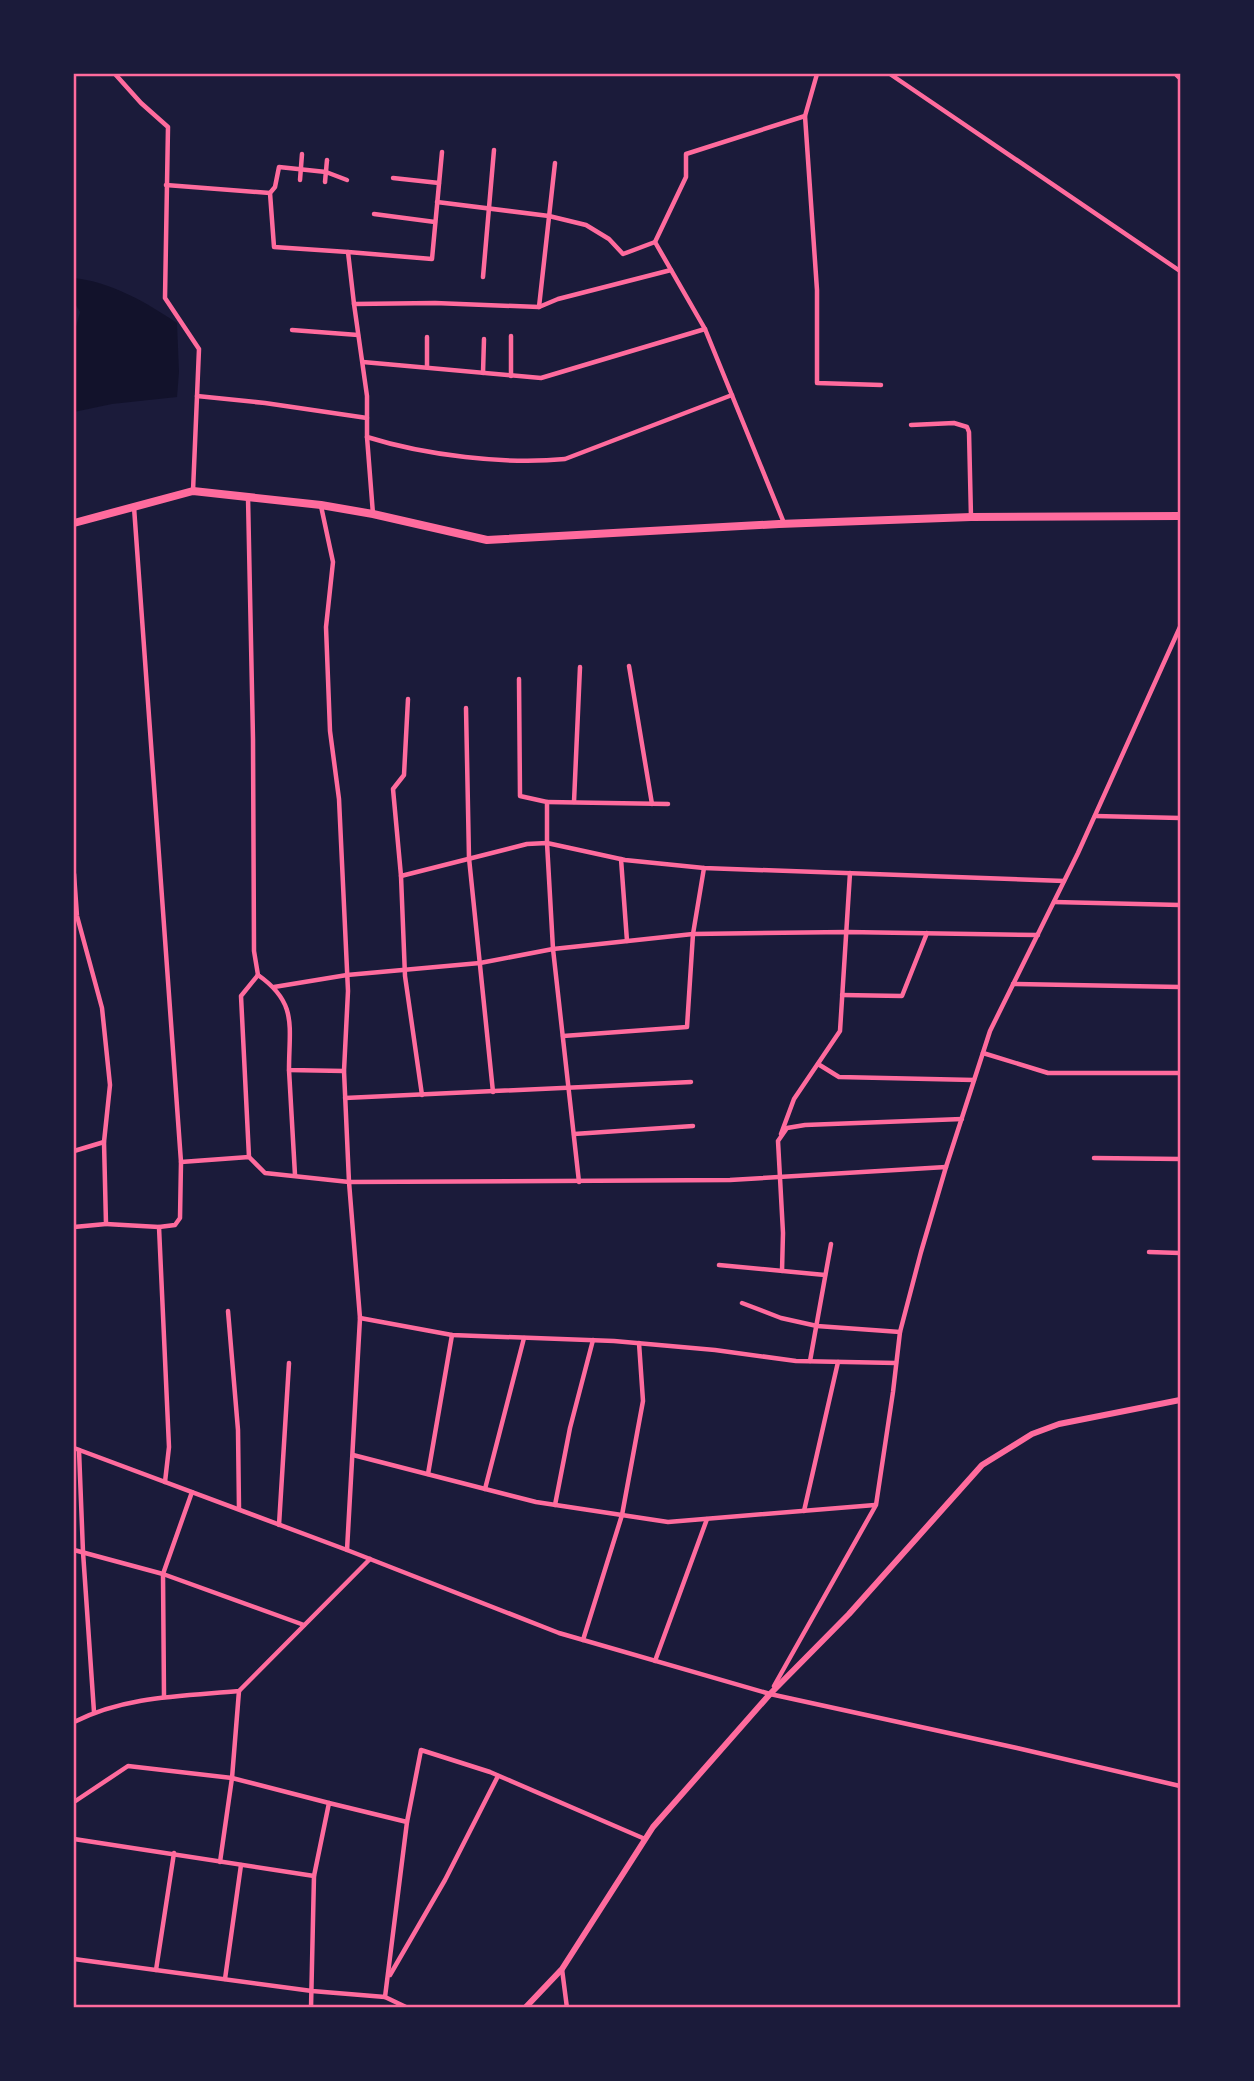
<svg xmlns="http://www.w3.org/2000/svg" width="1254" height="2081" font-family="Commissioner,sans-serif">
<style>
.water{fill:#12122b}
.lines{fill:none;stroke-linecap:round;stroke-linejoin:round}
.minor{stroke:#ff6b9d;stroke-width:4.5}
.tertiary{stroke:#ff6b9d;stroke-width:6}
.primary{stroke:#ff6b9d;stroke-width:8}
.neatline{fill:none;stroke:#ff6b9d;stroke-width:2.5}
</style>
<rect width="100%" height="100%" fill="#1b1b3a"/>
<!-- water -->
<path class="water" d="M74,278C111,282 146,302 177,323L179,372L177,397L112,404L74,412V334L80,312L74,302Z"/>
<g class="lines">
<!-- minor -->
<g class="minor">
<path d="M115,74L141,103L168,127L165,298L199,349L193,491"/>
<path d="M890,74L1180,271"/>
<path d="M805,116L817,290V383L881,385"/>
<path d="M393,178L439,183"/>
<path d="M300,180L302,154"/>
<path d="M347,180L326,172L279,167L275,187L270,193L274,247L348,252"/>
<path d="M325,182L327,160"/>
<path d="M166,185L270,193"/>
<path d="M437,202L549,216L586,225L609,239L623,254L655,242"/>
<path d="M374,214L435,222"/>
<path d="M483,277L494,150"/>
<path d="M354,304L348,252L432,259L442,152"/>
<path d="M539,307L555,163"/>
<path d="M292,330L358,335"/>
<path d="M511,336V376"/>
<path d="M427,337V367"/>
<path d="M363,362L541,378L705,329"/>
<path d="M483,373L484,339"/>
<path d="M197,396L265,403L367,418"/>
<path d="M911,425L954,423L967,427L969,432L971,517"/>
<path d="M367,437C424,455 506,465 565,459L732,395"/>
<path d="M248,497L253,739L254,951L258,975C298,1003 289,1026 289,1070L344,1071"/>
<path d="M321,506L333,562L326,627L330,731L339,799L348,991L344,1071L349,1182L360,1318L347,1550"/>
<path d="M134,507L181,1162L180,1218L175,1225L159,1227L169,1447L165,1482"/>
<path d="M373,514L367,437V396L354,304L435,303L539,307L558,299L671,270"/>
<path d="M784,523L705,329L655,242L686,177V154L805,116L817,74"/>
<path d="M629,666L652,804"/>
<path d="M519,679L520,796L547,802V843L625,860L704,868L1064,881"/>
<path d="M408,699L404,775L393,789L401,876L405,976L422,1095"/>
<path d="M466,708L469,858L493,1092"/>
<path d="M547,802L668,804"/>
<path d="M574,802L580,667"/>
<path d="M1095,816L1180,818"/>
<path d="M621,859L627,941"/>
<path d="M74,874L77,916L102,1008L110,1085L104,1142L106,1224L74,1227"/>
<path d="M401,876L527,844L547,843L553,949L693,934L847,932L1038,935"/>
<path d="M1054,902L1180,905"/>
<path d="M1013,984L1180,987"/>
<path d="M274,987L347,975L480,963L553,949L579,1182"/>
<path d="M842,995L902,996L927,933"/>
<path d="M563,1036L687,1027L693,934L704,868"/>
<path d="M983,1053L1048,1073H1180"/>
<path d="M818,1064L839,1077L974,1080"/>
<path d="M289,1070L295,1175"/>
<path d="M345,1098L691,1082"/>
<path d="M574,1134L693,1126"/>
<path d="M781,1134L794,1099L840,1031L850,873"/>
<path d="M74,1151L104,1142"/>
<path d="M249,1157L241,996L258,975"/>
<path d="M1094,1158L1180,1159"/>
<path d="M181,1162L249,1157L265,1173L349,1182L730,1180L946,1167L921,1252L900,1332L893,1392L876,1505L774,1686"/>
<path d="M946,1167L990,1031L1078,853L1180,627"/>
<path d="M106,1224L159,1227"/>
<path d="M1149,1252L1180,1253"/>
<path d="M719,1265L825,1275"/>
<path d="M782,1271L783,1233L778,1141L787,1128L805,1125L962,1119"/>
<path d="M742,1303L781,1318L817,1326L900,1332"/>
<path d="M228,1311L238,1430L239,1509"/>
<path d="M360,1318L452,1335L614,1341L715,1350L796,1361L896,1363"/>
<path d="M810,1361L831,1244"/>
<path d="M74,1448L347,1550L559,1633L770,1694L1017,1748L1180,1786"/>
<path d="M79,1450L83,1552L94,1712"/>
<path d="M353,1455L536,1502L668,1522L875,1505"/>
<path d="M428,1474L452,1335"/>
<path d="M485,1489L524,1338"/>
<path d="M555,1505L570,1428L593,1340"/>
<path d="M804,1511L838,1362"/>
<path d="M279,1525L289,1363"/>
<path d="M74,1550L163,1574L304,1625"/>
<path d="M583,1640L622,1515L643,1401L639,1343"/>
<path d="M655,1661L707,1519"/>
<path d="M164,1697L163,1574L192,1492"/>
<path d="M74,1722C125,1696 183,1696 239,1691L370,1559"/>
<path d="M74,1802L128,1766L232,1778L329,1803"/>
<path d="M74,1839L314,1876"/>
<path d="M220,1862L232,1778L239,1691"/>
<path d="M74,1959L312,1991L385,1997"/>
<path d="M562,1969L567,2008"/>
<path d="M156,1970L174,1853"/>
<path d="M390,1975L445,1880L498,1776"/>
<path d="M225,1979L241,1865"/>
<path d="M311,2008L314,1876L329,1803L407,1822"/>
<path d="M408,2008L385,1997L407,1822L421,1750L490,1772L645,1839"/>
</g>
<!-- tertiary -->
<path class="tertiary" d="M525,2008L562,1969L653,1827L770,1694L849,1614L982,1465L1032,1434L1059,1424L1180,1400"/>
<!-- primary -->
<g class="primary">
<path d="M1178,74L1180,76"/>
<path d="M74,523L193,491L321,505L373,514L487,540L779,524L971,517L1180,516"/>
</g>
</g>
<!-- border -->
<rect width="1254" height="2081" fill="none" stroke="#1b1b3a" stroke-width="150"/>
<rect x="75" y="75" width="1104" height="1931" class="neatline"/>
</svg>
